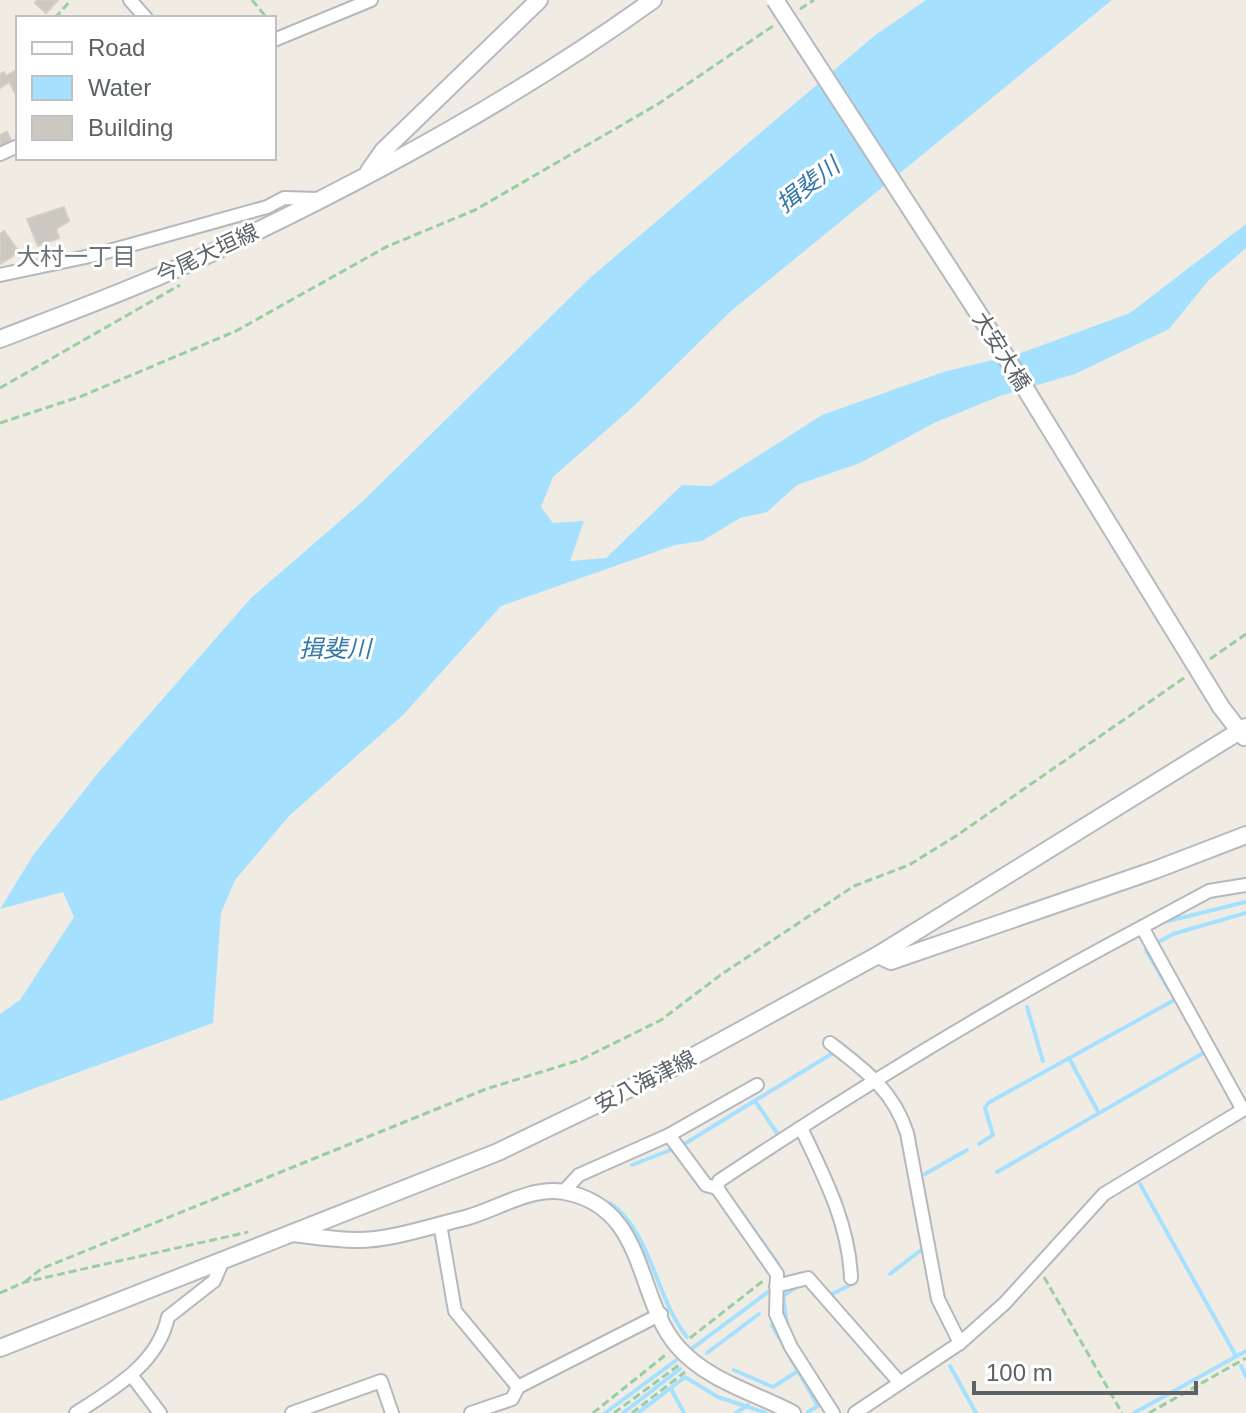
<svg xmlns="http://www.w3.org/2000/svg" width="1246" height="1413" font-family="Arial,'Noto Sans JP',sans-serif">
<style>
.water{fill:#a5e1ff}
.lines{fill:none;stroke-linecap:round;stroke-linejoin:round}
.stream{stroke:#a5e1ff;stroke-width:4}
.building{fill:#cbc7c1;stroke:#d5cdc2;stroke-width:2}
.minor-casing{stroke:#b5b8bc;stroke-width:16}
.tertiary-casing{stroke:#b5b8bc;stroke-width:18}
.secondary-casing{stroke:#b6bac0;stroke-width:20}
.path{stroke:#98cea2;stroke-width:3;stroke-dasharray:8 4;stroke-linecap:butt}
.minor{stroke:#fff;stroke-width:12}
.tertiary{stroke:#fff;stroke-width:14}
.secondary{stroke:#fff;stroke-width:16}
.secondary-bridge-casing{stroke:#b6bac0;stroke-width:20;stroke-linecap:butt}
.secondary-bridge{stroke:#fff;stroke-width:16}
.labels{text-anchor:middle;stroke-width:6;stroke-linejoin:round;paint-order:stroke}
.street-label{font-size:22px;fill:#5c6266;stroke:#fff}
.water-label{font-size:24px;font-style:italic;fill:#3378a9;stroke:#fff}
.neighbourhood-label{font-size:24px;fill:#6d7478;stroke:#fff}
</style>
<rect width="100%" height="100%" fill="#f0ece4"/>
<!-- water -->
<path class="water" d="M926,0H1112L731,311L635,405L553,477L541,507L553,523L584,521L570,561L606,558L682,485L711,486L822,415L946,371L1015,355L1130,313L1246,224V248L1208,281L1169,329L1075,374L1000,396L934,423L860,463L797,485L767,512L740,518L702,541L675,545L501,606L403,715L289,816L235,880L221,913L213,1023L0,1101V1014L20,1000L74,917L63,892L0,909L34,854L98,773L251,598L363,501L591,277L874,36Z"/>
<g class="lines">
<!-- stream -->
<g class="stream">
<path d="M1168,921L1246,902"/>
<path d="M1157,943L1173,934L1246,913"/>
<path d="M1146,950L1169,990"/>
<path d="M1027,1007L1043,1061"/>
<path d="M1069,1058L1097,1110"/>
<path d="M755,1101L777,1133"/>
<path d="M979,1144L993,1135L985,1108L988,1103L1176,999L1177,1002"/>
<path d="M681,1146L833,1053L842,1060"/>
<path d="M632,1165L673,1149"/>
<path d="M997,1172L1205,1052"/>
<path d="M925,1174L967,1150"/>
<path d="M1140,1184L1236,1356"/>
<path d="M610,1203C652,1233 655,1297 687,1337"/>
<path d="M739,1209L778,1264"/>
<path d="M890,1274L925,1247"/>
<path d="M828,1296L852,1284"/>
<path d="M772,1325L798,1371"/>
<path d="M787,1325L783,1296L798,1286"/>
<path d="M848,1332L880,1370"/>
<path d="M707,1353L759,1314"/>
<path d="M950,1366L976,1413"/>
<path d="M1241,1366L1246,1376"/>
<path d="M734,1370L773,1387L798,1371L818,1406L808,1412"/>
<path d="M671,1389L684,1413"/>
<path d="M605,1413L768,1292"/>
<path d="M623,1413L680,1369"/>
<path d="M638,1413L685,1377L718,1397L766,1413"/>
<path d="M736,1413L748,1405"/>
<path d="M1134,1413L1246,1351"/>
</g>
</g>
<!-- building -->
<g class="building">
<path d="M37,0H58L46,13L35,3Z"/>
<path d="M18,69V98L9,82L0,88V74L4,72L6,76Z"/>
<path d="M7,132L12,142L0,147V135Z"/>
<path d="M64,207L69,221L56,229L59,238L38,246L27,219Z"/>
<path d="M4,231L19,252L0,264V234Z"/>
</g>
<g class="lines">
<!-- minor casing -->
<g class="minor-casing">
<g id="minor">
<path d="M130,0L146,18"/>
<path d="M274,40L371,0"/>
<path d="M0,154L18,146"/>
<path d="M0,275L95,255L267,207L284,198L318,199"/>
<path d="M1142,927L1209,891L1246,885"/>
<path d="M830,1043C865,1070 893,1090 907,1133L938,1299L960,1343"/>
<path d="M801,1128C824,1176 849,1224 851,1278"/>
<path d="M669,1135L706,1185L717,1188L777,1274L776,1314L791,1347L833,1413"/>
<path d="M717,1188L719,1181C856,1090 996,1004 1142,927L1243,1110"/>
<path d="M563,1192L579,1175L669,1135L757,1085"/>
<path d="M440,1224L455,1311L518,1387"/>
<path d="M776,1286L808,1278L900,1383"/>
<path d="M132,1376L160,1413"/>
<path d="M76,1413C113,1389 158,1364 168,1317L214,1281L224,1258"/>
<path d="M292,1413L381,1381L392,1413"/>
<path d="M471,1413L512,1399L518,1387L661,1314"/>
<path d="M855,1413L960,1343L1005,1303L1104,1194L1246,1108"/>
</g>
</g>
<!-- tertiary casing -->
<g class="tertiary-casing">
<path id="tertiary" d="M291,1234C312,1236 335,1240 357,1240C392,1240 431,1226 465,1218C496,1210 530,1186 564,1192C648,1207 635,1299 678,1347C708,1381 753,1392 793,1413"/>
</g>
<!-- secondary casing -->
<g class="secondary-casing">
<g id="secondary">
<path d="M369,171L383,151L539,0"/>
<path d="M0,339C75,310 151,282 224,247C372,177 520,96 653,0"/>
<path d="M1221,707L1244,737"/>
<path d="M878,955L891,961L1155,870L1246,835"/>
<path d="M0,1348L498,1152L672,1068L878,955L1246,727"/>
</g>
</g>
<!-- path -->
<g class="path">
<path d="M252,0L267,18"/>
<path d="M800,9L814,0"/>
<path d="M55,18L71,0"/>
<path d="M0,388L180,285"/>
<path d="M0,423L82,396L236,331L386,247L475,210L658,104L773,26"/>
<path d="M1210,659L1246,634"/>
<path d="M1044,1277L1122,1413"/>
<path d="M25,1282L41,1269L486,1089L580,1060L661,1020L722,974L854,886L909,865L956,836L1184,678"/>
<path d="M0,1293L25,1282L248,1232"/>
<path d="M690,1338L763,1281"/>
<path d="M593,1413L668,1353"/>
<path d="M614,1413L679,1365"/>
<path d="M632,1413L685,1372"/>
<path d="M1149,1413L1246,1358"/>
</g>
<!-- minor -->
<use href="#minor" class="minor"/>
<!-- tertiary -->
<use href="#tertiary" class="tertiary"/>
<!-- secondary -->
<use href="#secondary" class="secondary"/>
<!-- secondary-bridge casing -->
<g class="secondary-bridge-casing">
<path id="secondary-bridge" d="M775,0L993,336L1221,707"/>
</g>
<!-- secondary-bridge -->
<use href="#secondary-bridge" class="secondary-bridge"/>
</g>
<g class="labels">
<!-- street labels -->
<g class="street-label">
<text transform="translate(207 253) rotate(-25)" y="8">今尾大垣線</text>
<text transform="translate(1002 351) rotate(58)" y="8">大安大橋</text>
<text transform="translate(645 1081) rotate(-27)" y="8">安八海津線</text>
</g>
<!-- water labels -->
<g class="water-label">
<text transform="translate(808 185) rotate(-38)" y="8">揖斐川</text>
<text x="335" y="657">揖斐川</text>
</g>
<!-- neighbourhood labels -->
<g class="neighbourhood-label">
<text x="76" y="265">大村一丁目</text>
</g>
</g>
<!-- legend -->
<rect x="16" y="16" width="260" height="144" fill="#ffffff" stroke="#bec0c2" stroke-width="2"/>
<rect x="32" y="42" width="40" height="12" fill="#ffffff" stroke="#bec0c2" stroke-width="2"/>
<text x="88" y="56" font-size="24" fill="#5c6266">Road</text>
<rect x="32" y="76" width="40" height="24" fill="#a5e1ff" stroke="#bec0c2" stroke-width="2"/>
<text x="88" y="96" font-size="24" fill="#5c6266">Water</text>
<rect x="32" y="116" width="40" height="24" fill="#cbc7c1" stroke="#bec0c2" stroke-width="2"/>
<text x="88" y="136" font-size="24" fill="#5c6266">Building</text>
<!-- scale -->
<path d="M974 1381v12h222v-12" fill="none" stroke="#5c6266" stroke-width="4"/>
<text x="986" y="1381" font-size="24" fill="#5c6266" stroke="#ffffff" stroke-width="6" paint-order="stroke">100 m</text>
</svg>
